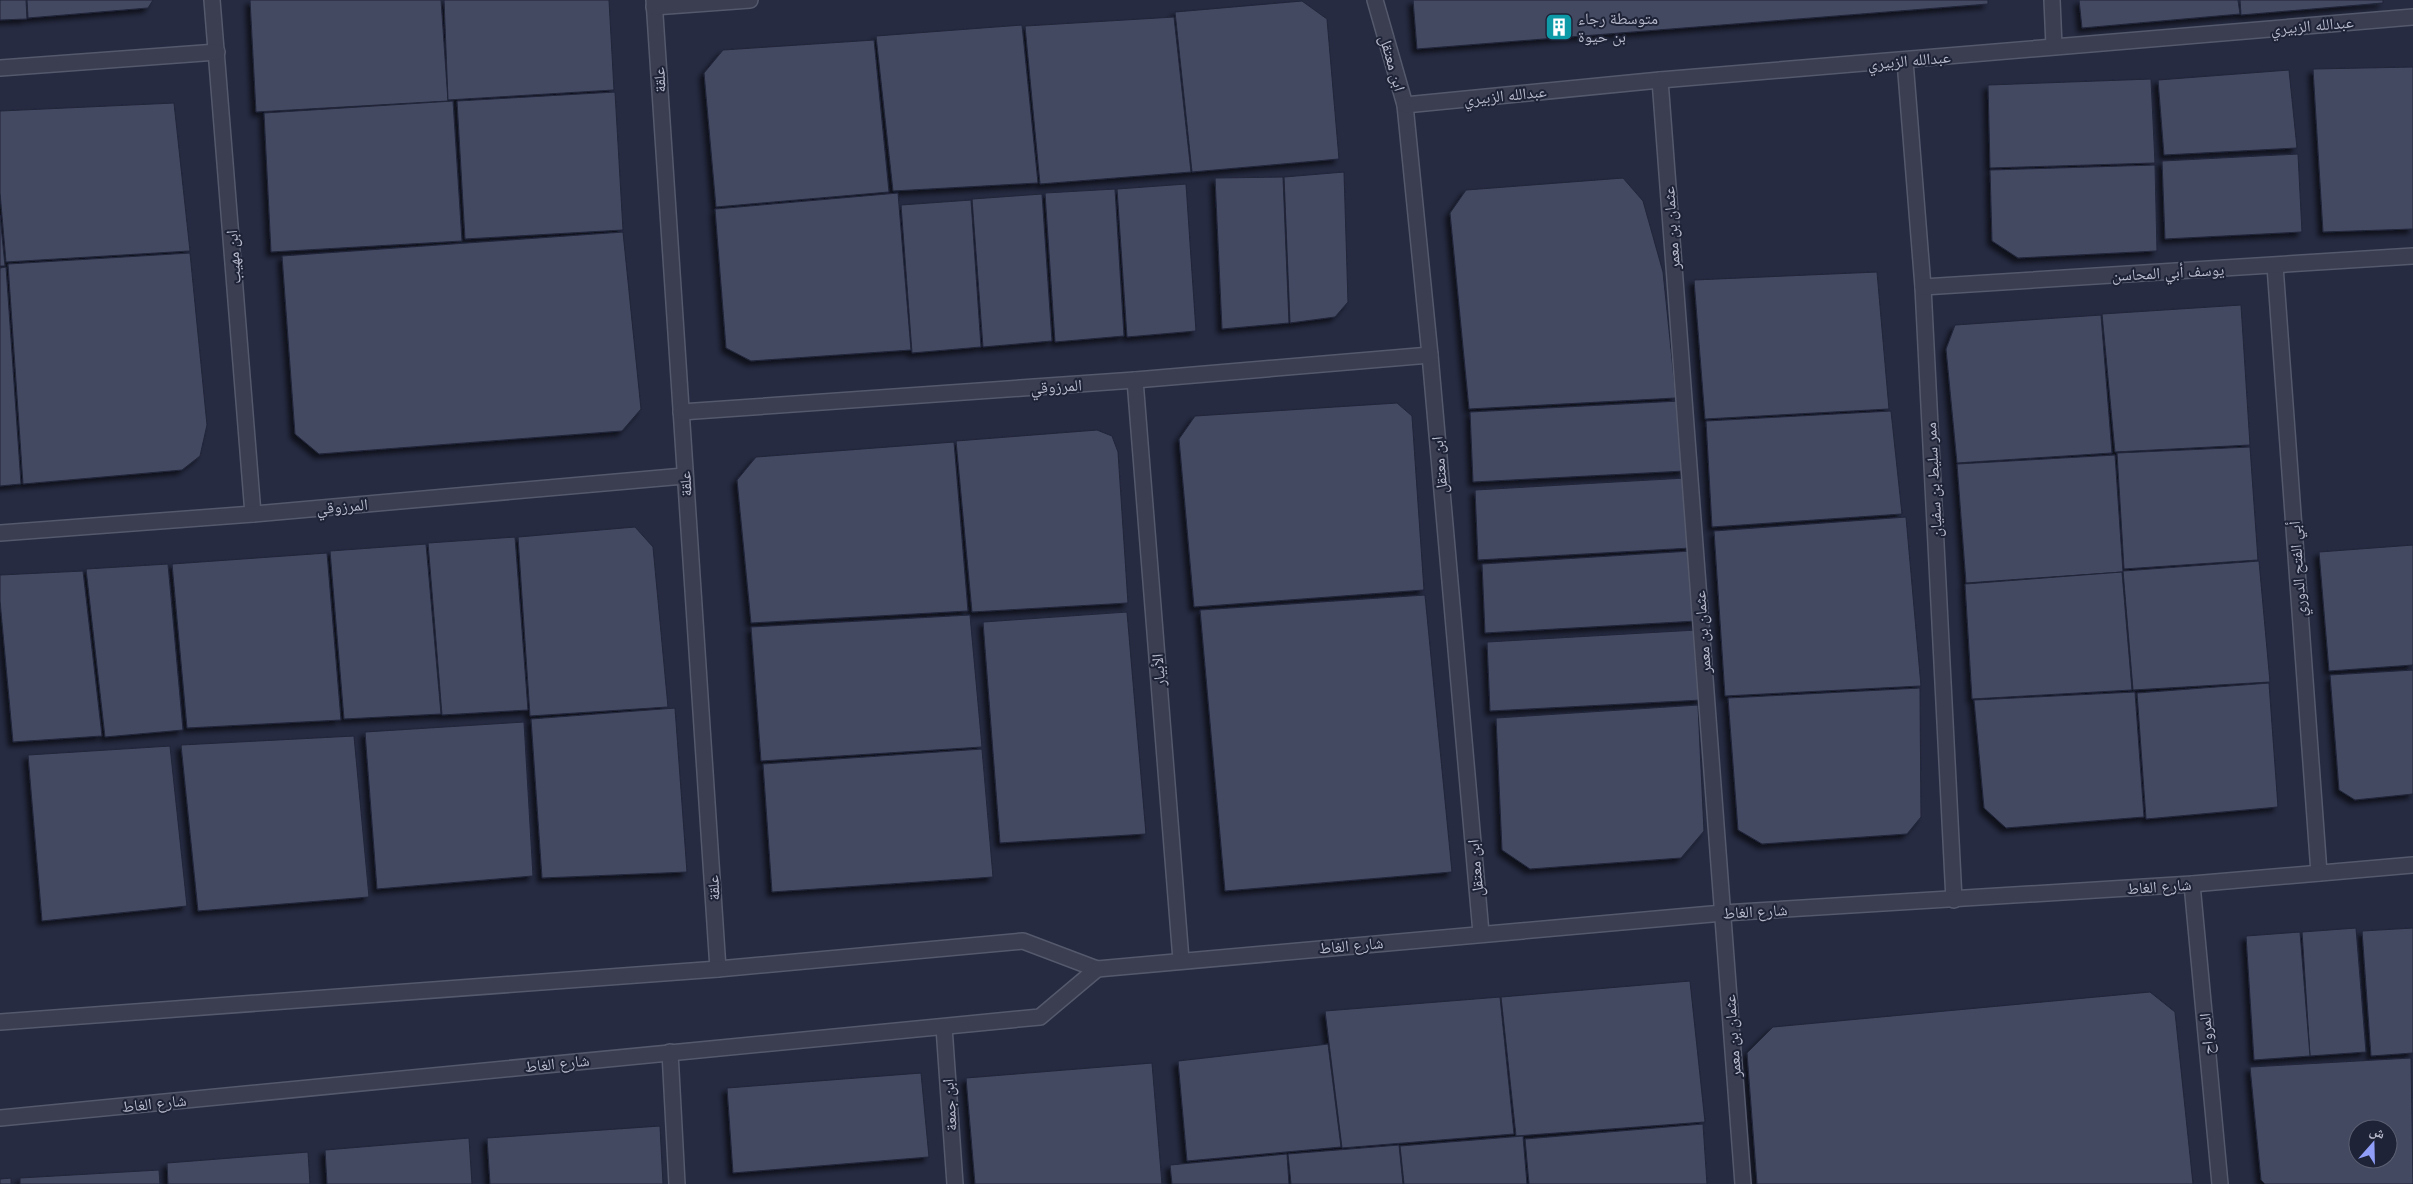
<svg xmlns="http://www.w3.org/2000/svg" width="2413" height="1184" font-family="'PT Sans','Noto Naskh Arabic',sans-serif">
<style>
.building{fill:#424861;stroke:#212539;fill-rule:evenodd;filter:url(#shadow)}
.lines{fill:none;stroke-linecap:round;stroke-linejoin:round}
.minor-casing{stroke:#55596c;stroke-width:18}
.tertiary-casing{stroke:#55596c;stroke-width:18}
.minor{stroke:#3b3e51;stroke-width:15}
.tertiary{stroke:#3b3e51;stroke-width:15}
.labels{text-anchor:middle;stroke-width:4;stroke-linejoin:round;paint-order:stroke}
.poi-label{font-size:16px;fill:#b7bacb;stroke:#1f2337;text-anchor:start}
.street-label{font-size:16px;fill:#b7bacb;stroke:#1f2337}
</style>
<defs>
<filter id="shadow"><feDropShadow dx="-4.5" dy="4.5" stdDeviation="2.5" flood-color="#0009"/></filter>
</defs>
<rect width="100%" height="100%" fill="#262b42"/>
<!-- building -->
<g class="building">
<path d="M0,0H26L27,19L0,20Z"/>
<path d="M27,0H153L148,8L28,18Z"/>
<path d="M250,0H441L448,101L256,112Z"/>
<path d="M444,0H609L614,90L448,100Z"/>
<path d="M1413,0H1988V4L1417,49Z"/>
<path d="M2079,0H2238L2240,14L2082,28Z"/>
<path d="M2240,0H2383V3L2241,15Z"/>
<path d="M1302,1L1327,19L1339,159L1192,172L1175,12Z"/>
<path d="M1174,17L1191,172L1040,184L1025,26Z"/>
<path d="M1022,25L1038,183L893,191L876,36Z"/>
<path d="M874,40L889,192L716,207L704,73L723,50Z"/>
<path d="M2413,67V229L2323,232L2313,69Z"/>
<path d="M2289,70L2297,148L2164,155L2158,80Z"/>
<path d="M2151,79L2155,163L1990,168L1988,85Z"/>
<path d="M615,92L623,230L465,239L457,101Z"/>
<path d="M453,101L462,241L271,252L264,113Z"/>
<path d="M174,103L190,251L6,262L0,193V111Z"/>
<path d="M2298,154L2302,232L2165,239L2162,161Z"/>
<path d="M2155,165L2157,251L2018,258L1992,241L1990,170Z"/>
<path d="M1344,172L1348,302L1335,317L1290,323L1284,177Z"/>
<path d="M1283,177L1289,323L1222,329L1215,178Z"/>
<path d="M1623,178L1643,201L1663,272L1676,398L1469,409L1450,213L1466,190Z"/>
<path d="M1186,184L1196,331L1127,337L1117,189Z"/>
<path d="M1115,189L1124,336L1055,342L1045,193Z"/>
<path d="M898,193L911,350L751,361L726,348L715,209Z"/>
<path d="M1042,194L1052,341L983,347L972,199Z"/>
<path d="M971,200L981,347L912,353L901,205Z"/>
<path d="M0,215L5,266H0Z"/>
<path d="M623,232L641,409L622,431L319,454L295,434L282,256Z"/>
<path d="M190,253L207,425L200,456L182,470L23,484L8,264Z"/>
<path d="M6,267L21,484L0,486V268Z"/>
<path d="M1877,272L1889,409L1705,419L1694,280Z"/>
<path d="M2241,305L2250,445L2115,452L2102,314Z"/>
<path d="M2101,315L2112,453L1957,463L1946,349L1955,325Z"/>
<path d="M1679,401L1685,471L1473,482L1470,412Z"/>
<path d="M1397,403L1412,416L1424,590L1194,607L1179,439L1195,416Z"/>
<path d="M1891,411L1902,514L1712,527L1706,421Z"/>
<path d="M1097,430L1112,436L1118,452L1128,603L972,612L956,441Z"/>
<path d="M954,442L968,611L751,623L737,480L756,457Z"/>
<path d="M2250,447L2258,560L2124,569L2117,453Z"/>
<path d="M2115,455L2123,572L1966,583L1957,464Z"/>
<path d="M1685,478L1691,548L1478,560L1475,490Z"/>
<path d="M1906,517L1921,686L1725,696L1714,531Z"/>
<path d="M635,527L653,547L668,707L530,716L518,537Z"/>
<path d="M515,537L528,710L442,715L428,543Z"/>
<path d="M426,544L441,714L344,719L330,551Z"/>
<path d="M2413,545V665L2329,671L2319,552Z"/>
<path d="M1691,551L1697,621L1485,633L1482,564Z"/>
<path d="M327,553L341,720L187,728L172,564Z"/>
<path d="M2259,561L2270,682L2133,690L2123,571Z"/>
<path d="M168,564L183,730L105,737L86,569Z"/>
<path d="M83,571L102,736L13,742L0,601V575Z"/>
<path d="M2122,572L2132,690L1972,699L1965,584Z"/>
<path d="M1425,595L1452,872L1225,891L1200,610Z"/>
<path d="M1127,612L1146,834L1000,843L983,622Z"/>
<path d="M970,615L982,747L761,761L751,627Z"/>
<path d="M1696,630L1702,700L1490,711L1487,642Z"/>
<path d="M2413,670V794L2355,800L2339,790L2330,675Z"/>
<path d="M2269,683L2278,807L2146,819L2137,693Z"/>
<path d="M1920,688L1921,817L1907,834L1762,844L1738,830L1728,698Z"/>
<path d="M2135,692L2144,817L2006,828L1984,808L1974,700Z"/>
<path d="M1698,705L1704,831L1681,858L1530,869L1502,850L1496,718Z"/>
<path d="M675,708L687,872L542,878L531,719Z"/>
<path d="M524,722L533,876L377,889L365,732Z"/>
<path d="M354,736L369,897L198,911L181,745Z"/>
<path d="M170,746L187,906L42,921L28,755Z"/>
<path d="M982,749L993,877L772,892L763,764Z"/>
<path d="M2356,928L2366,1052L2310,1056L2302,932Z"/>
<path d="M2413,928V1053L2371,1056L2362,931Z"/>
<path d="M2300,932L2310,1056L2254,1060L2246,936Z"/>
<path d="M1690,981L1705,1122L1516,1136L1501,997Z"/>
<path d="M2150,992L2175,1012L2193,1184H1757L1747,1053L1773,1027Z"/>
<path d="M1500,997L1514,1134L1342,1148L1325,1011Z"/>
<path d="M1328,1044L1341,1147L1187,1161L1178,1061Z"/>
<path d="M2411,1058L2413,1184H2265L2261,1180L2250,1067ZM2358,1129H2388V1159H2358Z"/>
<path d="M1152,1063L1162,1184H975L966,1078Z"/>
<path d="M921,1073L929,1157L733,1173L727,1088Z"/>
<path d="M1703,1124L1707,1184H1529L1525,1139Z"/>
<path d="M660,1126L663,1184H490L487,1138Z"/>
<path d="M1523,1136L1527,1184H1404L1400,1146Z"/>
<path d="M469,1138L472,1184H327L325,1150Z"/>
<path d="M1399,1145L1403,1184H1291L1288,1154Z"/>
<path d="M308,1152L310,1184H168L167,1163Z"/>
<path d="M1287,1154L1289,1184H1172L1170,1165Z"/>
<path d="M159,1170L160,1184H20V1178Z"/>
<path d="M11,1178V1184H0V1179Z"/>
</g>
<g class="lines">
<!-- minor casing -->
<g class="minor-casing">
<g id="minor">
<path d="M212,0L253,514"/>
<path d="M654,0L718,969"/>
<path d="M1375,0L1405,105L1430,355L1481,933"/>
<path d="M2052,0L2054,46"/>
<path d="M654,7L750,0"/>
<path d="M1905,61L1923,287L1954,900"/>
<path d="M0,68L217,52"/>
<path d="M1660,80L1743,1184"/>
<path d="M1405,105L1660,80L2413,17"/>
<path d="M2275,266L2319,873"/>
<path d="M1923,287L2413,256"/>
<path d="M1135,380L1181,960"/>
<path d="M681,412L1135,380L1430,355"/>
<path d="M0,533L253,514L684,476"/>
<path d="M2192,884L2220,1184"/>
<path d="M944,1027L955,1184"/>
<path d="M670,1052L677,1184"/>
</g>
</g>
<!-- tertiary casing -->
<g class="tertiary-casing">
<g id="tertiary">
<path d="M0,1022L718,969L1023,941L1097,969L1723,913L2192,884L2413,865"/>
<path d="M0,1118L1040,1017L1097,969"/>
</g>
</g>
<!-- minor -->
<use href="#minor" class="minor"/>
<!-- tertiary -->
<use href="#tertiary" class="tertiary"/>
</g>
<!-- icons -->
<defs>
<g id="building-square" transform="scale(1.4375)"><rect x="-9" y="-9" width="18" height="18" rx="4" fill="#0f9aa8" stroke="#1f2337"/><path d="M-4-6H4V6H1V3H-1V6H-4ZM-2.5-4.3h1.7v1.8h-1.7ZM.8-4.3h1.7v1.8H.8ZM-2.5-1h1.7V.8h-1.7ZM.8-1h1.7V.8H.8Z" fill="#fff"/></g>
</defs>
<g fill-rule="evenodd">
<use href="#building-square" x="1559" y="27"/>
</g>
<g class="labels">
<!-- poi labels -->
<g class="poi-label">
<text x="1578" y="24">متوسطة رجاء<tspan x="1578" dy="18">بن حيوة</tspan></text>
</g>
<!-- street labels -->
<g class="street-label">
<text transform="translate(2312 25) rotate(-5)" y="6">عبدالله الزبيري</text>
<text transform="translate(1909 60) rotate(-5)" y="6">عبدالله الزبيري</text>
<text transform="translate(1393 63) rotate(74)" y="6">ابن معتقل</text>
<text transform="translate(659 80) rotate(-94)" y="6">علقة</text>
<text transform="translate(1505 95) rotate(-6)" y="6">عبدالله الزبيري</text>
<text transform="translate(1671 228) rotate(-94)" y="6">عثمان بن معمر</text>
<text transform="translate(233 257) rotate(-94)" y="6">ابن مهيب</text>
<text transform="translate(2168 272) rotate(-3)" y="6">يوسف أبي المحاسن</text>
<text transform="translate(1056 386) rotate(-4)" y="6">المرزوقي</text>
<text transform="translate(1439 465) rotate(-95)" y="6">ابن معتقل</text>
<text transform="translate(1933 480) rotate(-93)" y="6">ممر سليط بن سفيان</text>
<text transform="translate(685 484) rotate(-94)" y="6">علقة</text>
<text transform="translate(342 506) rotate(-5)" y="6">المرزوقي</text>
<text transform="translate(2297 569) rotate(-94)" y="6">أبي الفتح الدوري</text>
<text transform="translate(1702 632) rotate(-94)" y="6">عثمان بن معمر</text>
<text transform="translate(1158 670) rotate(-95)" y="6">الأبيار</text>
<text transform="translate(1475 868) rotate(-95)" y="6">ابن معتقل</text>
<text transform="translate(2159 886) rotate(-4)" y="6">شارع الغاط</text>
<text transform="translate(713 888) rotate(-94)" y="6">علقة</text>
<text transform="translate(1755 911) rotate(-3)" y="6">شارع الغاط</text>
<text transform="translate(1351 945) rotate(-5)" y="6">شارع الغاط</text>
<text transform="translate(2206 1034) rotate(-95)" y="6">المرواح</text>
<text transform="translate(1732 1036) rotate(-94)" y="6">عثمان بن معمر</text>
<text transform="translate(557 1063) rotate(-6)" y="6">شارع الغاط</text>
<text transform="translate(154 1103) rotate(-6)" y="6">شارع الغاط</text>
<text transform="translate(949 1105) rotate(-94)" y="6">ابن جمعة</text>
</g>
</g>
<!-- north arrow -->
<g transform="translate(2373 1144) rotate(20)"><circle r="24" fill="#1f2337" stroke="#5c5f72"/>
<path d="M0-4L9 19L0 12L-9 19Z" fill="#909ef8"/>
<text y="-8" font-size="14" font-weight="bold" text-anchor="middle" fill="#b7bacb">ش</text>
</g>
</svg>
